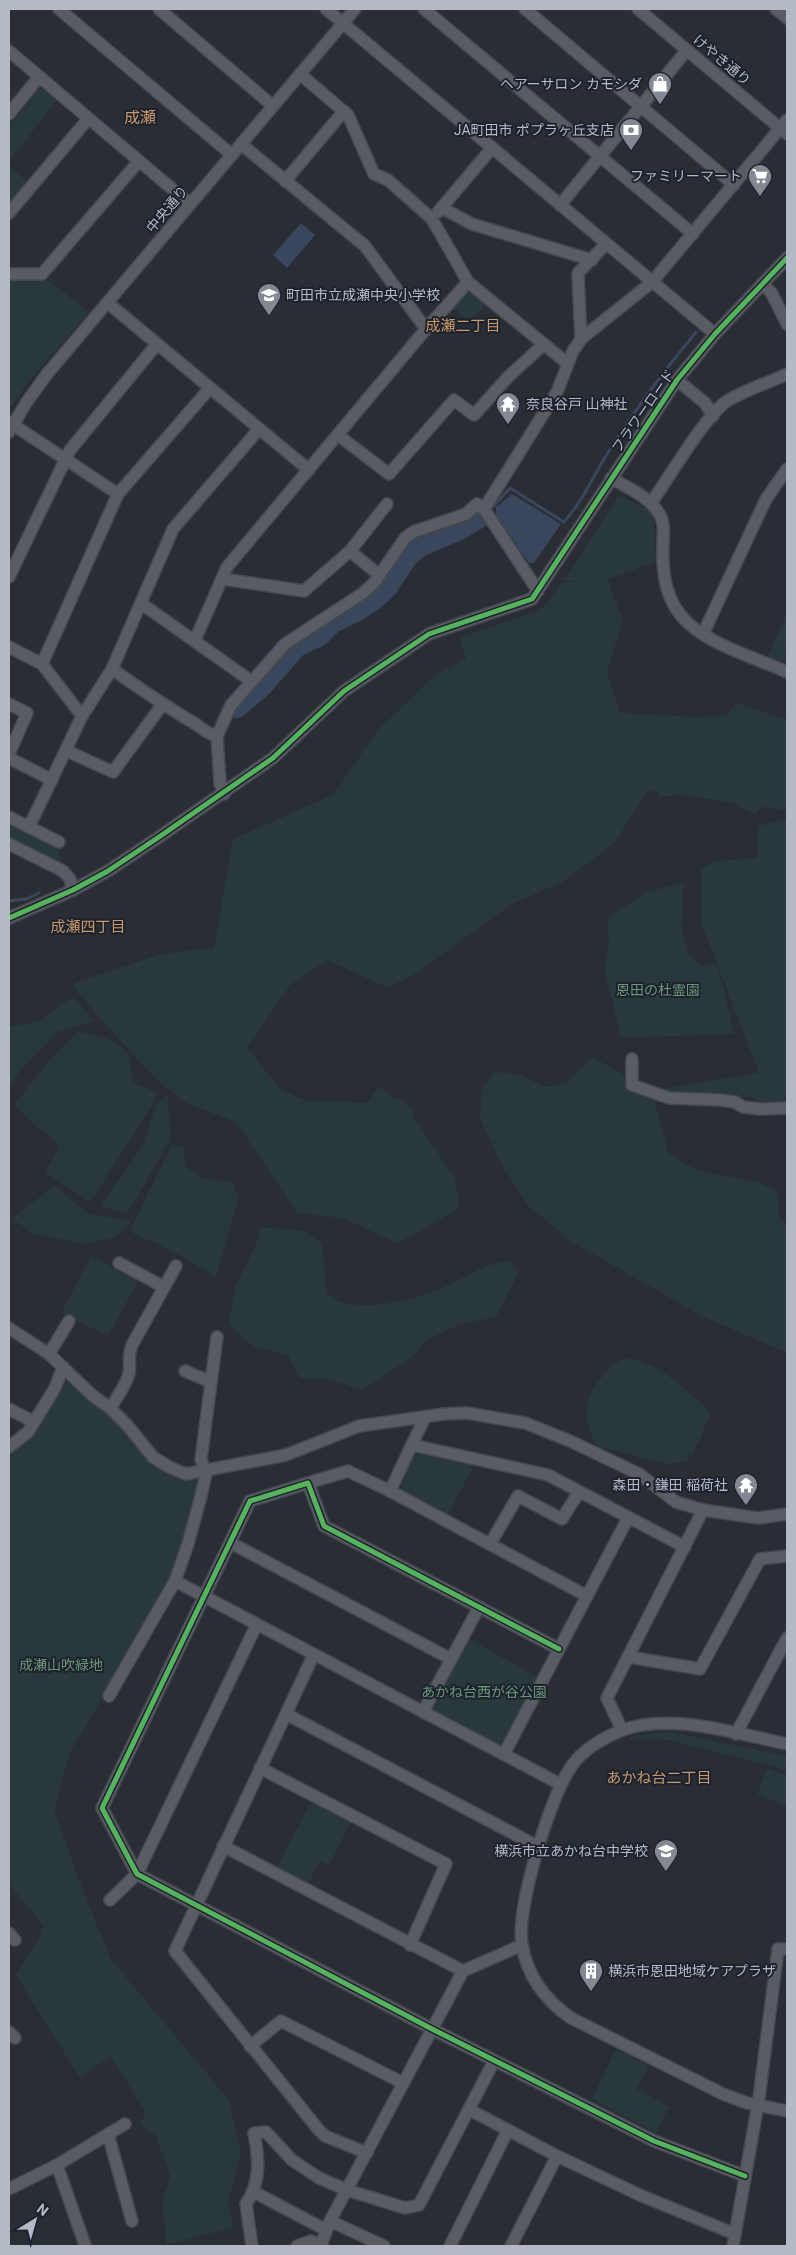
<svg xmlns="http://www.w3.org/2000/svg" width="796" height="2255" font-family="Roboto,'Noto Sans JP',sans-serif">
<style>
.green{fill:#29383b}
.water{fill:#39465c}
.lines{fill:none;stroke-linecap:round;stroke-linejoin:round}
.stream{stroke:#39465c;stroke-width:3}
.river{stroke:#39465c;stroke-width:20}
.minor-casing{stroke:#45484d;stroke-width:14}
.minor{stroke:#595c62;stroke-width:11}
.cycleway-casing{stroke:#1d232e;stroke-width:8}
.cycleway{stroke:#56b35d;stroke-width:5}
.labels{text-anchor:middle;stroke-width:4;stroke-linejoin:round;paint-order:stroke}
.street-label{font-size:14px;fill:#b3b9c5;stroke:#1d232e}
.poi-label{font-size:14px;fill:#b3b9c5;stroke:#1d232e;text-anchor:end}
.park-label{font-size:14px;fill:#6c9477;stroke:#1d232e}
.neighbourhood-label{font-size:15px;fill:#ca9869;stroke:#1d232e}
.quarter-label{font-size:16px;fill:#ca9869;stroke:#1d232e}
</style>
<rect width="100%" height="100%" fill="#292d34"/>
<!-- green -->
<g class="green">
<path d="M42,89L57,100L9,161V127L38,90Z"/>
<path d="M9,167L27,181L9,204Z"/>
<path d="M45,278L89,312L26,385L9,411V279Z"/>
<path d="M464,293H471L486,305L470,321L453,309Z"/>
<path d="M618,497H624L651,512L654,524L656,562L607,579L623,620L607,672L620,713L694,717L725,716L737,703L787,720V810L761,807L755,814L737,806L738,803L680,795L656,797L659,792L648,790L615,842L563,882L512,904L420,970L389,988L327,960L291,984L247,1047L280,1089L306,1101L368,1103L378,1087L396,1099H400L414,1112L412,1115L455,1178L460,1208L398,1243L342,1218L297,1213L236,1122L186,1103L156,1079L98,1016L72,984L161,954L214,948L233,839L334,794L377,731L435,675L466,659L460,638L539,610L547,604L562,583L576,581L565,580Z"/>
<path d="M787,613V651L782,662L768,656Z"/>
<path d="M787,819V1112L773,1110L750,1096C740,1099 734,1095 723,1094C704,1093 673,1098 655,1103L668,1152L686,1165L712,1174L757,1182L777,1191L780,1220L787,1224V1353L702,1316L571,1241L528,1206L500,1162L480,1118L482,1088L494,1072L521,1075L545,1087L568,1083L593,1057L649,1091L759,1073L701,922V869L717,861L757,858L759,826Z"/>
<path d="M9,822L56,847L64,867L9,839Z"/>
<path d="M684,882L681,926L688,954L701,966L715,963L724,988L734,1034L621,1038L605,972L609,943L607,927L609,917L648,892Z"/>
<path d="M73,997L94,1021L57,1032L22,1068L9,1086V1027L38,1022Z"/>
<path d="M78,1032C96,1036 118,1037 128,1055C130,1060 131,1074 134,1083L156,1092L153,1104L90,1202L45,1172L59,1148L50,1135L37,1128L15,1104L47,1063Z"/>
<path d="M168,1095L170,1140L127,1214L101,1206L145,1142L157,1102Z"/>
<path d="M171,1146L184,1147L185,1167L201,1178L233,1182L239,1198L216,1276L161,1245L134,1234L131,1229Z"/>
<path d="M54,1186L89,1214L133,1221L115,1237L84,1244L35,1234L12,1219Z"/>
<path d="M261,1227L304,1231L322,1243L327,1294C333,1297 341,1303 348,1304C381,1309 423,1297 453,1283C472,1274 489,1261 510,1262L519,1272L496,1317L460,1324L425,1341L413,1356L362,1390L325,1378H299L288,1355L254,1347L229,1324L235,1287L256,1245Z"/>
<path d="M91,1256L138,1282L108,1336L61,1313Z"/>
<path d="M626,1358C662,1364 685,1389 711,1413L694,1452L686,1462L667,1464L598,1446C591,1436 583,1418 587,1405C592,1386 608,1366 626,1358Z"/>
<path d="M72,1381L113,1418L151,1460L202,1475L189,1519L184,1544L167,1585L137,1639L122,1629L140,1643L109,1687L70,1752L54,1810L88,1904L112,1961L229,2100L241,2153L228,2203L234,2227L166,2245L162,2200L171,2176L155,2135L140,2123L146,2112L110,2056L80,2078L16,1975L40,1936L43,1925L9,1883V1455L40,1426L62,1384Z"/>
<path d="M418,1453L474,1466L448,1514L403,1492L401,1485L414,1456Z"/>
<path d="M468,1638L537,1677L502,1747L430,1707Z"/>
<path d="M670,1732L787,1756V1770L670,1740L627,1739L636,1735Z"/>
<path d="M768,1768L787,1776V1806L757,1794Z"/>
<path d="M311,1802L351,1822L329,1865L320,1861L308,1884L277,1868Z"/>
<path d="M616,2049L649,2066L636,2089L669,2107L656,2133L592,2099Z"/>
</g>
<!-- water -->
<g class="water">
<path d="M301,223L315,235L287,268L273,255Z"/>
<path d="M512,494L561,524L534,563H529L496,516V507Z"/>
</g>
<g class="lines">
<!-- stream -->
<g class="stream">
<path d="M494,506L510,488L564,522C582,502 593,477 607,454C633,412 664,371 696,332"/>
<path d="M9,901L26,899L39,893"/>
</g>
<!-- river -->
<path class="river" d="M237,708L262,687L297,647L320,636L333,623L358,611L377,598L388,587L408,557L422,546L460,530L478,519"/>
<!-- minor casing -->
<g class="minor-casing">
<g id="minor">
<path d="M59,9L232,155"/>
<path d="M159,9L273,106"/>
<path d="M326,9L715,334"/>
<path d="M424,9L693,234"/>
<path d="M525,9L734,185"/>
<path d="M638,9L787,134"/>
<path d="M776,9L787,18"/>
<path d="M9,51L190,204"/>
<path d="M300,74L348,115L374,174L388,180L432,219L468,282L567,363"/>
<path d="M9,114L39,77"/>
<path d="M241,144L365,246L426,329"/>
<path d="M285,181L344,111"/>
<path d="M560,205L687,50"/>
<path d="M442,208L472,224L592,260"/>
<path d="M438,212L492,148"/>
<path d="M9,213L88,119"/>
<path d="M9,274H42L139,161"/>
<path d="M762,284L771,292L787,324"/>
<path d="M108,303L309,470"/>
<path d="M581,339L578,273L606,244"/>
<path d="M677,380L705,403L713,416"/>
<path d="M9,422L118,494"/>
<path d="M9,432L26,403L47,374L355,9"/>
<path d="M338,435L389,474L454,400L474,415L509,376L543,345"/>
<path d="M611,478C628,488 650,497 660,515C665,523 663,535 663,545C662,573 665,602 688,623C713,646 756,658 787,672"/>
<path d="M651,503C669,478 704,417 727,401C745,390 768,383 787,374"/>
<path d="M484,509L557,392L573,351L581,339L652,282L787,120"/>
<path d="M350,551L387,504"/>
<path d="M9,577L70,450L157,344"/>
<path d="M223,579L304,591L350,551L379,575"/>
<path d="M142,604L251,681"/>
<path d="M703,634L766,499L787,469"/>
<path d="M195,640L227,567L426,329L468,282"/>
<path d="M9,647L42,664L82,716"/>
<path d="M42,664L118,494L210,388"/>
<path d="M112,669C139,688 165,706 194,723C202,728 207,734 217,736"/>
<path d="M9,704L27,713L9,754"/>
<path d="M67,751L113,772L162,705"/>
<path d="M9,758L52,780"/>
<path d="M224,794L220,783L217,736L231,705L285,644L363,593L374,583L405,538L413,532L466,514L477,504L484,509L538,591"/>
<path d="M9,817L59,842"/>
<path d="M29,827L82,716L112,669L173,529L259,429"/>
<path d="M9,844L63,871L70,879L73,890"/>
<path d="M9,918L73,890L108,871L159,837L273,758L344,691L429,634L532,599L677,380L715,334L787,258"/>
<path d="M632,1059V1085L669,1098L720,1100L735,1102L743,1107L760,1109L787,1108"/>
<path d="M119,1263L164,1287"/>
<path d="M9,1328L49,1354L92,1395L110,1408L128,1426L153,1457L169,1467L186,1474L286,1455L359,1426L444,1414L467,1413L525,1423L570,1441L639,1474L676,1502L703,1510L758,1518L787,1514"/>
<path d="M49,1354L69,1321"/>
<path d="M185,1371L211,1382"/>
<path d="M110,1408C117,1398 126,1385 129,1373C131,1363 127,1358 132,1345L176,1266"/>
<path d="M9,1409L34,1422"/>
<path d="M412,1445L548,1475L685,1547"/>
<path d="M9,1447L28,1432L55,1388L63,1367"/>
<path d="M308,1483L348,1471L390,1491L587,1596L504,1754"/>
<path d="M390,1491L425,1417"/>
<path d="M231,1543L451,1659"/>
<path d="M490,1544L518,1496L562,1519L579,1492"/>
<path d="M175,1581L560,1784"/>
<path d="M587,1596L628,1518"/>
<path d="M559,1649L324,1526L308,1483L250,1501L102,1808L137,1874L432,2029L654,2141L745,2176"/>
<path d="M314,1654L175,1951L318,2129L325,2136L367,2153"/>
<path d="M629,1657L700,1669L760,1559L787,1556"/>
<path d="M109,1696L175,1581L188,1544L201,1496L206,1474L201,1459L217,1337"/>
<path d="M423,1712L479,1607"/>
<path d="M286,1714L539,1847"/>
<path d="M622,1730L607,1698L703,1510"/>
<path d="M736,1734L787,1638"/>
<path d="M787,1744C738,1734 671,1712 623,1730C604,1737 582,1750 571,1767C550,1797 516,1908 522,1944C527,1976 545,2000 571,2018L723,2094L747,2103L787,2111"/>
<path d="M260,1768L446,1864L410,1945"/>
<path d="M223,1846L463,1971"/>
<path d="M110,1900L137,1874L256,1626"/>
<path d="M9,1933L15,1940"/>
<path d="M9,2032L15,2038"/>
<path d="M250,2046L281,2021L403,2083"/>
<path d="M470,2110L557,2156L642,2196L735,2234"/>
<path d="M108,2134L132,2221"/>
<path d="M57,2165L85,2245"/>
<path d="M9,2189L57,2165L125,2124"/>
<path d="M254,2192L326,2230"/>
<path d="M330,2221L384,2246"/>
<path d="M321,2245L330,2221L463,1971L522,1945"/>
<path d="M252,2246L246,2204C261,2182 259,2159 254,2133L266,2132L292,2160L319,2178L347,2190L405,2208L419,2205L494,2061"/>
<path d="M297,2246L311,2241L323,2246"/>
<path d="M450,2246L508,2130"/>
<path d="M511,2246L557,2156"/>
<path d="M733,2246L759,2098L778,1949H787"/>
</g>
</g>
<!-- minor -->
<use href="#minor" class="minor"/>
<!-- cycleway casing -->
<g class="cycleway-casing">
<g id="cycleway">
<path d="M9,918L73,890L108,871L159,837L273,758L344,691L429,634L532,599L677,380L715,334L787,258"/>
<path d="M559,1649L324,1526L308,1483L250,1501L102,1808L137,1874L432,2029L654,2141L745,2176"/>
</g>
</g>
<!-- cycleway -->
<use href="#cycleway" class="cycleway"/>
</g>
<!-- icons -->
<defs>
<g id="shop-pin" transform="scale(1.25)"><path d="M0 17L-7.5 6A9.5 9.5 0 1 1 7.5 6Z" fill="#838892" stroke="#1d232e"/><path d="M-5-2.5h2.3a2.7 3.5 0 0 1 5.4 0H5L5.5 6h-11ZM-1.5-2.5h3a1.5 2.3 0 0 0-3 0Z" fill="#fff"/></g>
<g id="bank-pin" transform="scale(1.25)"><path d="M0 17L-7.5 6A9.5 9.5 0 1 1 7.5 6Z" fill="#838892" stroke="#1d232e"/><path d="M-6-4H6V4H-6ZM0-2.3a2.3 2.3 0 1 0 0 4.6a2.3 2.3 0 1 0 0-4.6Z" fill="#fff"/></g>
<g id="supermarket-pin" transform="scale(1.25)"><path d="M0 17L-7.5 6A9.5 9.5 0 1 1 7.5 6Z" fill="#838892" stroke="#1d232e"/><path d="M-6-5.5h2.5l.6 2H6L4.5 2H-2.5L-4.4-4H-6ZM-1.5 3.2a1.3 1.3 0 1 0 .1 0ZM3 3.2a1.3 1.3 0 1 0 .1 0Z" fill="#fff"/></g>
<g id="school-pin" transform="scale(1.25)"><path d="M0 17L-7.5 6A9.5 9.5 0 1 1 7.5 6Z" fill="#838892" stroke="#1d232e"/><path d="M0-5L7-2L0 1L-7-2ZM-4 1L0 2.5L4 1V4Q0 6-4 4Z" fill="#fff"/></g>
<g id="temple-pin" transform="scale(1.25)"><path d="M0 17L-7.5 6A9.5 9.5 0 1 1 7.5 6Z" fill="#838892" stroke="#1d232e"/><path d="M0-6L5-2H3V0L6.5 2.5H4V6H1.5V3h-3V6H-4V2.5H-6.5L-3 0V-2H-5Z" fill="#fff"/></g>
<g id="building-pin" transform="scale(1.25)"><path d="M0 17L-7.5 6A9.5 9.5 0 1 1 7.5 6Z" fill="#838892" stroke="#1d232e"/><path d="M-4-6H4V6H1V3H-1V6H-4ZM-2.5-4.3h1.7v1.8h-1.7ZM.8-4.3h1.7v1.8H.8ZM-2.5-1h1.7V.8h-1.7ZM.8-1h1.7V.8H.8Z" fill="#fff"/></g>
</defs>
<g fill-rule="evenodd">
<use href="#shop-pin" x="660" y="84"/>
<use href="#bank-pin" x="631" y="130"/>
<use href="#supermarket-pin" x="760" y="176"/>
<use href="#school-pin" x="269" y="295"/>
<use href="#temple-pin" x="508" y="404"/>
<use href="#temple-pin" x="746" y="1485"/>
<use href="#school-pin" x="666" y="1851"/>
<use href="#building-pin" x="591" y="1971"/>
</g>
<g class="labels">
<!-- street labels -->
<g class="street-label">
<text transform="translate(722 60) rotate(40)" y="5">けやき通り</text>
<text transform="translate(167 209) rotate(-50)" y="5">中央通り</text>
<text transform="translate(643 411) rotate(-55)" y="5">フラワーロード</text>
</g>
<!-- poi labels -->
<g class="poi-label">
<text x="642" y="89">ヘアーサロン カモシダ</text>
<text x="614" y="135">JA町田市 ポプラヶ丘支店</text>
<text x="742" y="181">ファミリーマート</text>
<text x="286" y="300" text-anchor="start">町田市立成瀬中央小学校</text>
<text x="526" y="409" text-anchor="start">奈良谷戸 山神社</text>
<text x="728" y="1490">森田・鎌田 稲荷社</text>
<text x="648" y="1856">横浜市立あかね台中学校</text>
<text x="608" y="1976" text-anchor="start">横浜市恩田地域ケアプラザ</text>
</g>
<!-- park labels -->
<g class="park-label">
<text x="658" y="995">恩田の杜霊園</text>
<text x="61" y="1670">成瀬山吹緑地</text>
<text x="484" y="1697">あかね台西が谷公園</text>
</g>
<!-- neighbourhood labels -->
<g class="neighbourhood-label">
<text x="463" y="331">成瀬二丁目</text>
<text x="88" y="932">成瀬四丁目</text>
<text x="659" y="1783">あかね台二丁目</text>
</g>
<!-- quarter labels -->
<g class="quarter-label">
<text x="140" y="123">成瀬</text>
</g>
</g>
<!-- border -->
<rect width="796" height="2255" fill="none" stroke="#b3b9c5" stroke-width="20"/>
<!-- north arrow -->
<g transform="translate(35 2220) rotate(37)" stroke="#1d232e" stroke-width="4" paint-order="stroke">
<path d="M0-4L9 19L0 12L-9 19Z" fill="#b3b9c5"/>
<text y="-8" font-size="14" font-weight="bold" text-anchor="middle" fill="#b3b9c5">N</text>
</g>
</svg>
